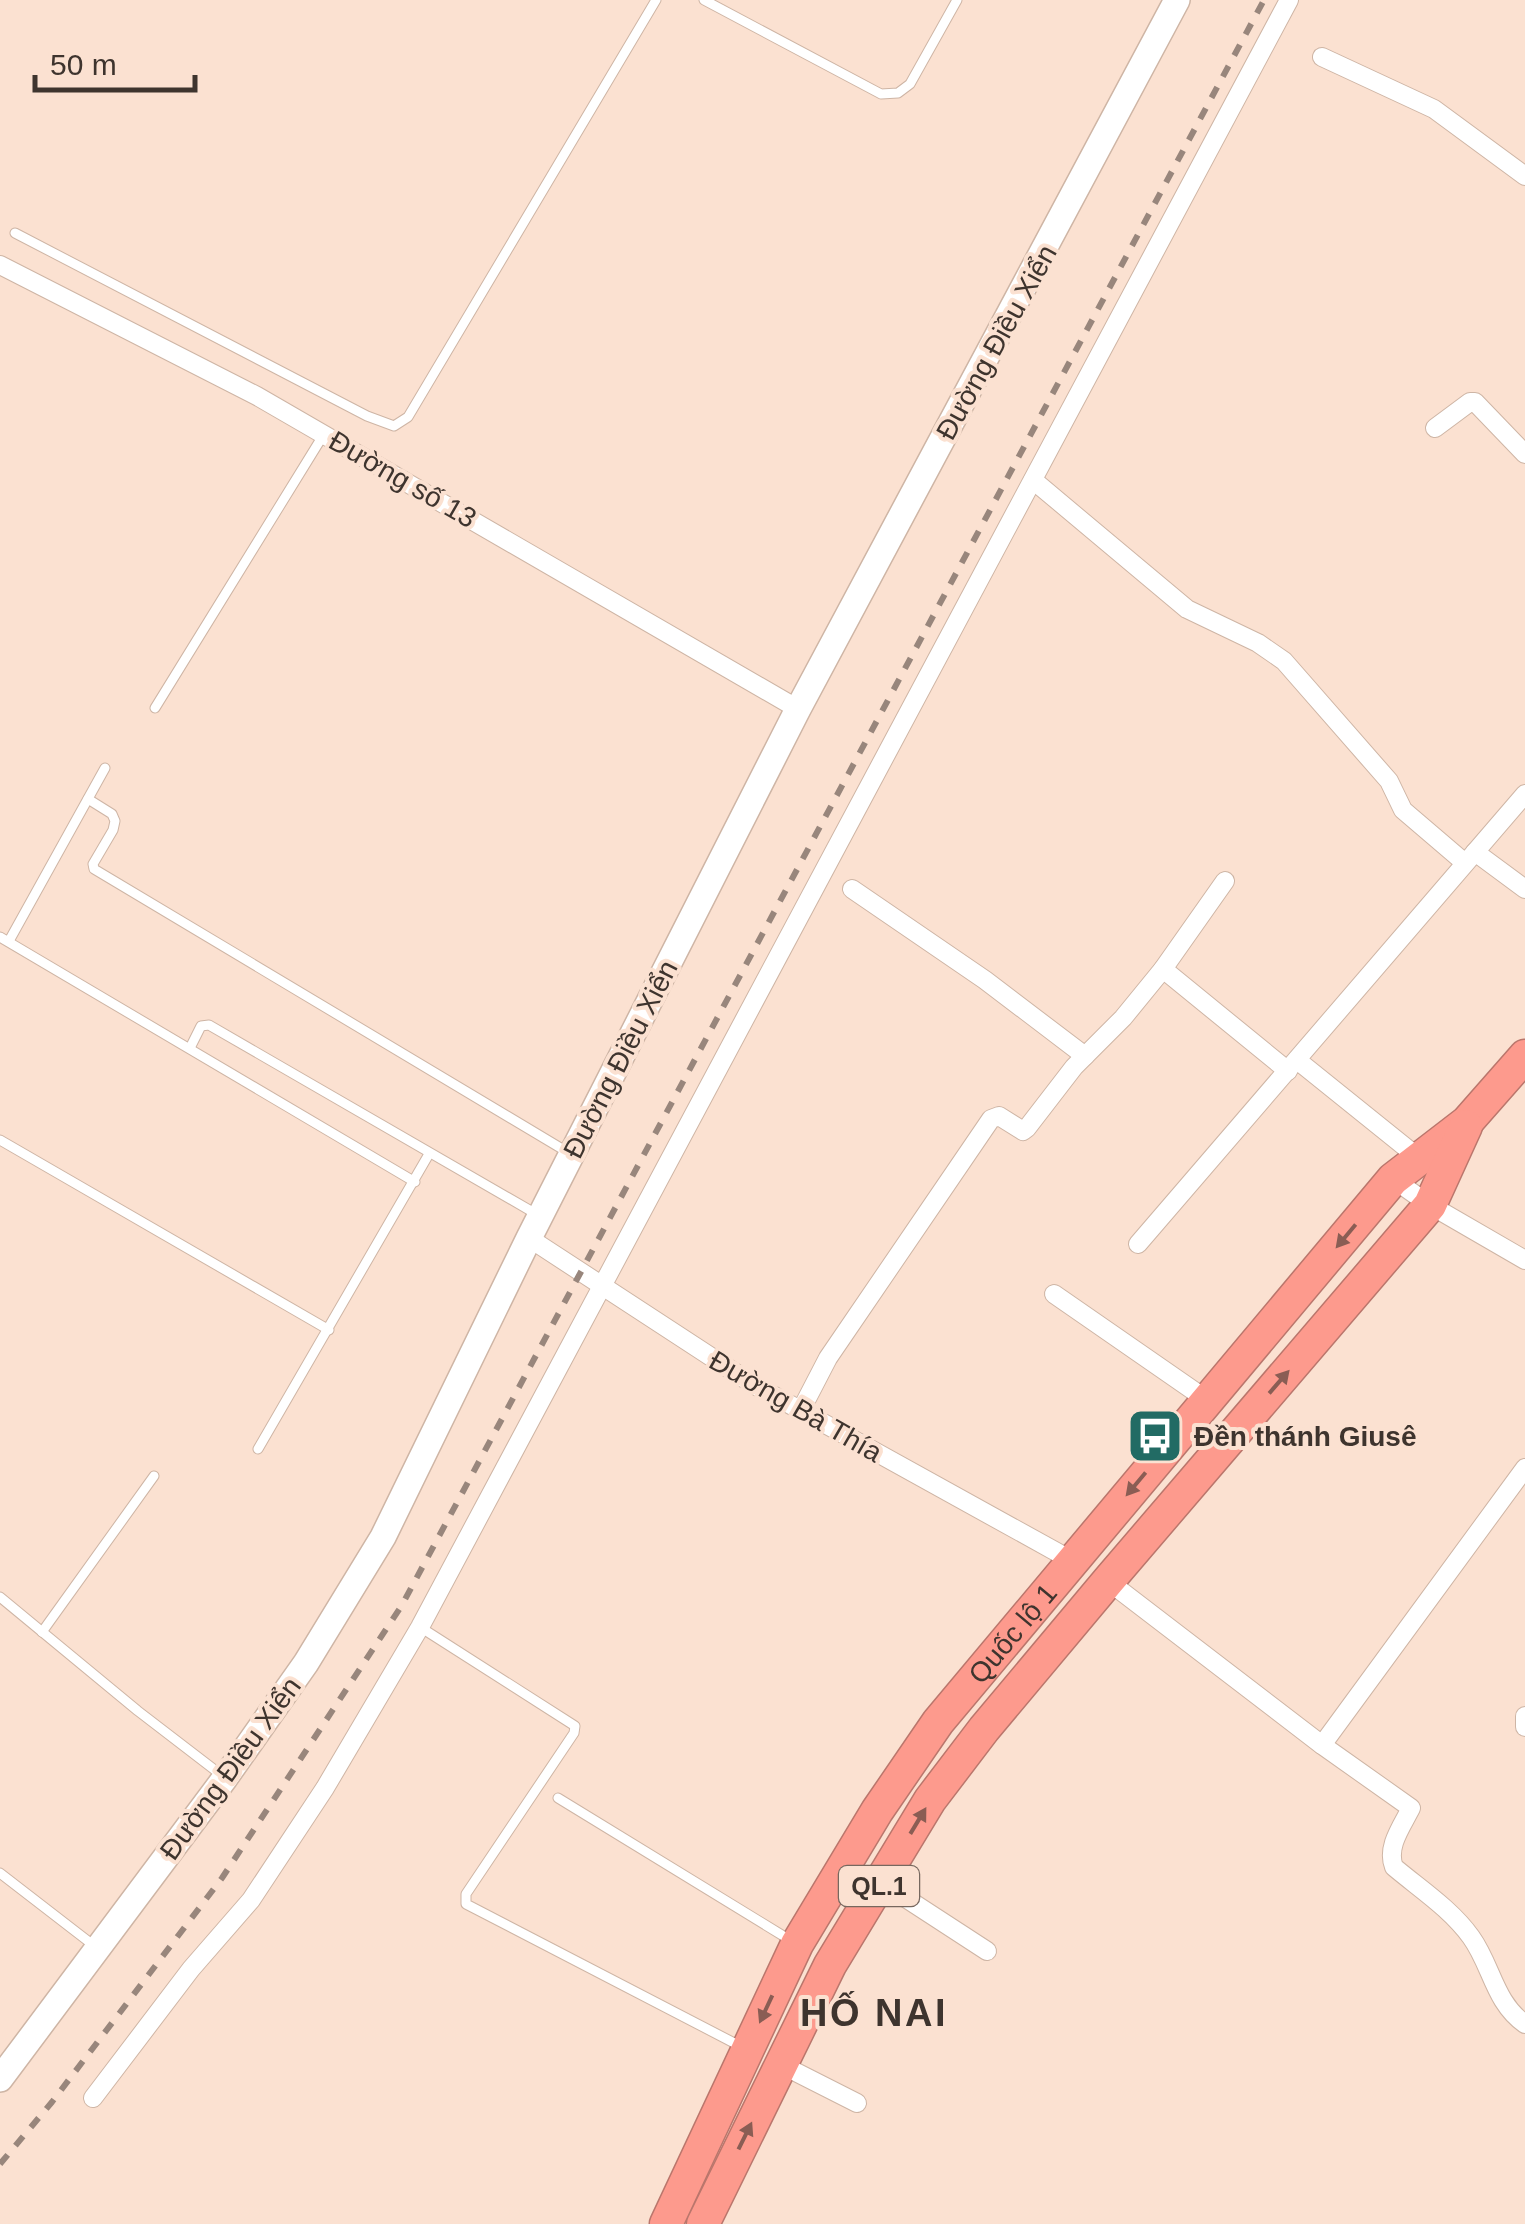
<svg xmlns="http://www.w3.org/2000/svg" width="1525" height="2224" font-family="Helvetica,sans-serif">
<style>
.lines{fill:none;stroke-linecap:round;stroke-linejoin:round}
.lane-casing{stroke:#ceb5a5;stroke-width:11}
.street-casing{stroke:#ceb5a5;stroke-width:20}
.secondary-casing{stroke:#ceb5a5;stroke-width:28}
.highway-casing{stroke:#ba766c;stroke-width:35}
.lane{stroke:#fff;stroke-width:9}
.street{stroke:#fff;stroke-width:18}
.secondary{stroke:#fff;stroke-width:25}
.highway{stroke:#fd9a8d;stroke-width:32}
.rail{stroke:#98867c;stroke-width:6;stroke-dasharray:12 12;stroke-linecap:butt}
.oneway{fill:#8a5d54}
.labels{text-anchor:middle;stroke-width:8;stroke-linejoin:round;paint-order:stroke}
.shield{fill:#fbe1d1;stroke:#77685f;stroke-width:2.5}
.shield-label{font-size:25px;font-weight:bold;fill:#3e342e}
.street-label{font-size:28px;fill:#3e342e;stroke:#fbe1d1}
.poi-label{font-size:28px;font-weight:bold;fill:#3e342e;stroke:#fbe1d1;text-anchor:start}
.district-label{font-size:38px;font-weight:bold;letter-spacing:2.5px;fill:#3e342e;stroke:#fbe1d1}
</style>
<rect width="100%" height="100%" fill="#fbe1d1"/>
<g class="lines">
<!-- lane casing -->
<g class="lane-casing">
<g id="lane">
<path d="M704,0L881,94L898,93L910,84L957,0"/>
<path d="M15,233L367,416L394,426L408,417L656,0"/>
<path d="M155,708L324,434"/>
<path d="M88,799L112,814L115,821L113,830L93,864L94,869L569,1153"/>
<path d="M0,937L415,1182"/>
<path d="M9,941L105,768"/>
<path d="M190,1048L201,1026L209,1025L538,1215"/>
<path d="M0,1140L329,1330"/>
<path d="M258,1449L429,1154"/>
<path d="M0,1597L138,1711L224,1777"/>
<path d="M420,1627L575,1726L574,1733L466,1894V1904L740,2046"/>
<path d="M42,1632L154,1476"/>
<path d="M558,1798L790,1940"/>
<path d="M0,1873L97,1948"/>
</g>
</g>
<!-- street casing -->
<g class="street-casing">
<g id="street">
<path d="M1322,57L1434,109L1525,176"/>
<path d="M0,265L257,396L798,709"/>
<path d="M1435,428L1470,402H1475L1525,454"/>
<path d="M1033,480L1187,609L1258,643L1284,661L1389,781L1403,810L1465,863"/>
<path d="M1475,852L1525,889"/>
<path d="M852,889L985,980L1085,1056"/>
<path d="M1163,969L1288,1071"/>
<path d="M1297,1060L1425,1163"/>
<path d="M1393,1179L1430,1205L1525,1260"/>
<path d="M529,1238L751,1383L1071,1560"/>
<path d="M1138,1244L1525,794"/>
<path d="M1054,1294L1207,1400"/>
<path d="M800,1412L828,1358L991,1119L999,1116L1023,1131L1027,1128L1074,1067L1123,1018L1163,969L1225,881"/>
<path d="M1108,1581L1322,1745L1411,1808C1402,1826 1386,1847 1394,1867C1420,1889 1451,1909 1471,1937C1492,1966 1494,2002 1525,2024"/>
<path d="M1525,1716V1727"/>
<path d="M1322,1745L1525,1468"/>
<path d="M881,1882L987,1951"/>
<path d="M780,2064L857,2103"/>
<path d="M93,2098L191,1969L251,1900L325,1788L420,1627L1289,0"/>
</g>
</g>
<!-- secondary casing -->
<g class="secondary-casing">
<path id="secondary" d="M0,2079L225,1778L306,1663L383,1537L529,1238L798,709L1177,0"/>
</g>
<!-- highway casing -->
<g class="highway-casing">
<g id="highway">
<path id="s1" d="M666,2224L797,1944L877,1811L938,1722L1393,1179L1467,1122L1525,1056"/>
<path d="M703,2224L830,1965L930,1800L984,1729L1108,1581L1430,1205L1466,1126"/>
</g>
</g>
<!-- lane -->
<use href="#lane" class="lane"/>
<!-- street -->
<use href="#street" class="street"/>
<!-- secondary -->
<use href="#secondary" class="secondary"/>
<!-- highway -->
<use href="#highway" class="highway"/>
<!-- rail -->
<path class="rail" d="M0,2164L52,2102L222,1878L402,1605L1264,0"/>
</g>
<!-- one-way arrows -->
<defs><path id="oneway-solid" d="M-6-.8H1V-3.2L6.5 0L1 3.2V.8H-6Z" transform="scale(2.5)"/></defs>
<g class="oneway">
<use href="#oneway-solid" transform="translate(1346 1236) rotate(130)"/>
<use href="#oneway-solid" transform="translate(1279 1382) rotate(-49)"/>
<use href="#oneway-solid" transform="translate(1136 1484) rotate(130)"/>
<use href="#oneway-solid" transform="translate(918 1821) rotate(-59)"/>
<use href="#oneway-solid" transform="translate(766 2009) rotate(115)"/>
<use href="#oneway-solid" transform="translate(745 2136) rotate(-64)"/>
</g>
<!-- icons -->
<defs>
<g id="bus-square" transform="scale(2.875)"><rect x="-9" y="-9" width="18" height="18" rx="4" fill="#226b64" stroke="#fbe1d1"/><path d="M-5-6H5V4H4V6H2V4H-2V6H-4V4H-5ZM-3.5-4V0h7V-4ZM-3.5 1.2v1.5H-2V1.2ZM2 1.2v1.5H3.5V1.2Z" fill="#fff"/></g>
</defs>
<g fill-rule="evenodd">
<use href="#bus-square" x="1155" y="1436"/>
</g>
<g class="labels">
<!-- shield labels -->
<rect class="shield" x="839" y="1866" width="80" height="40" rx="8"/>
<g class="shield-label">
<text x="879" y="1895">QL.1</text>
</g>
<!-- street labels -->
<g class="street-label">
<text transform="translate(996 342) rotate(-61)" y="10">Đường Điều Xiển</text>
<text transform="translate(403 479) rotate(30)" y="10">Đường số 13</text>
<text transform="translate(620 1059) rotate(-63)" y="10">Đường Điều Xiển</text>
<text transform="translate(796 1406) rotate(30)" y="10">Đường Bà Thía</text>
<text dy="10" stroke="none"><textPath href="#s1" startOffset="688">Quốc lộ 1</textPath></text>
<text transform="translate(230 1768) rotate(-54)" y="10">Đường Điều Xiển</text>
</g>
<!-- poi labels -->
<g class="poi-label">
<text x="1194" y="1446">Đền thánh Giusê</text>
</g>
<!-- district labels -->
<g class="district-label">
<text x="874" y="2026">HỐ NAI</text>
</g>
</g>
<!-- scale -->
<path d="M35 75v15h160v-15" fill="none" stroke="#3e342e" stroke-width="5"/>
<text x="50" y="75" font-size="30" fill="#3e342e" stroke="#fbe1d1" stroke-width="8" paint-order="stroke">50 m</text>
</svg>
